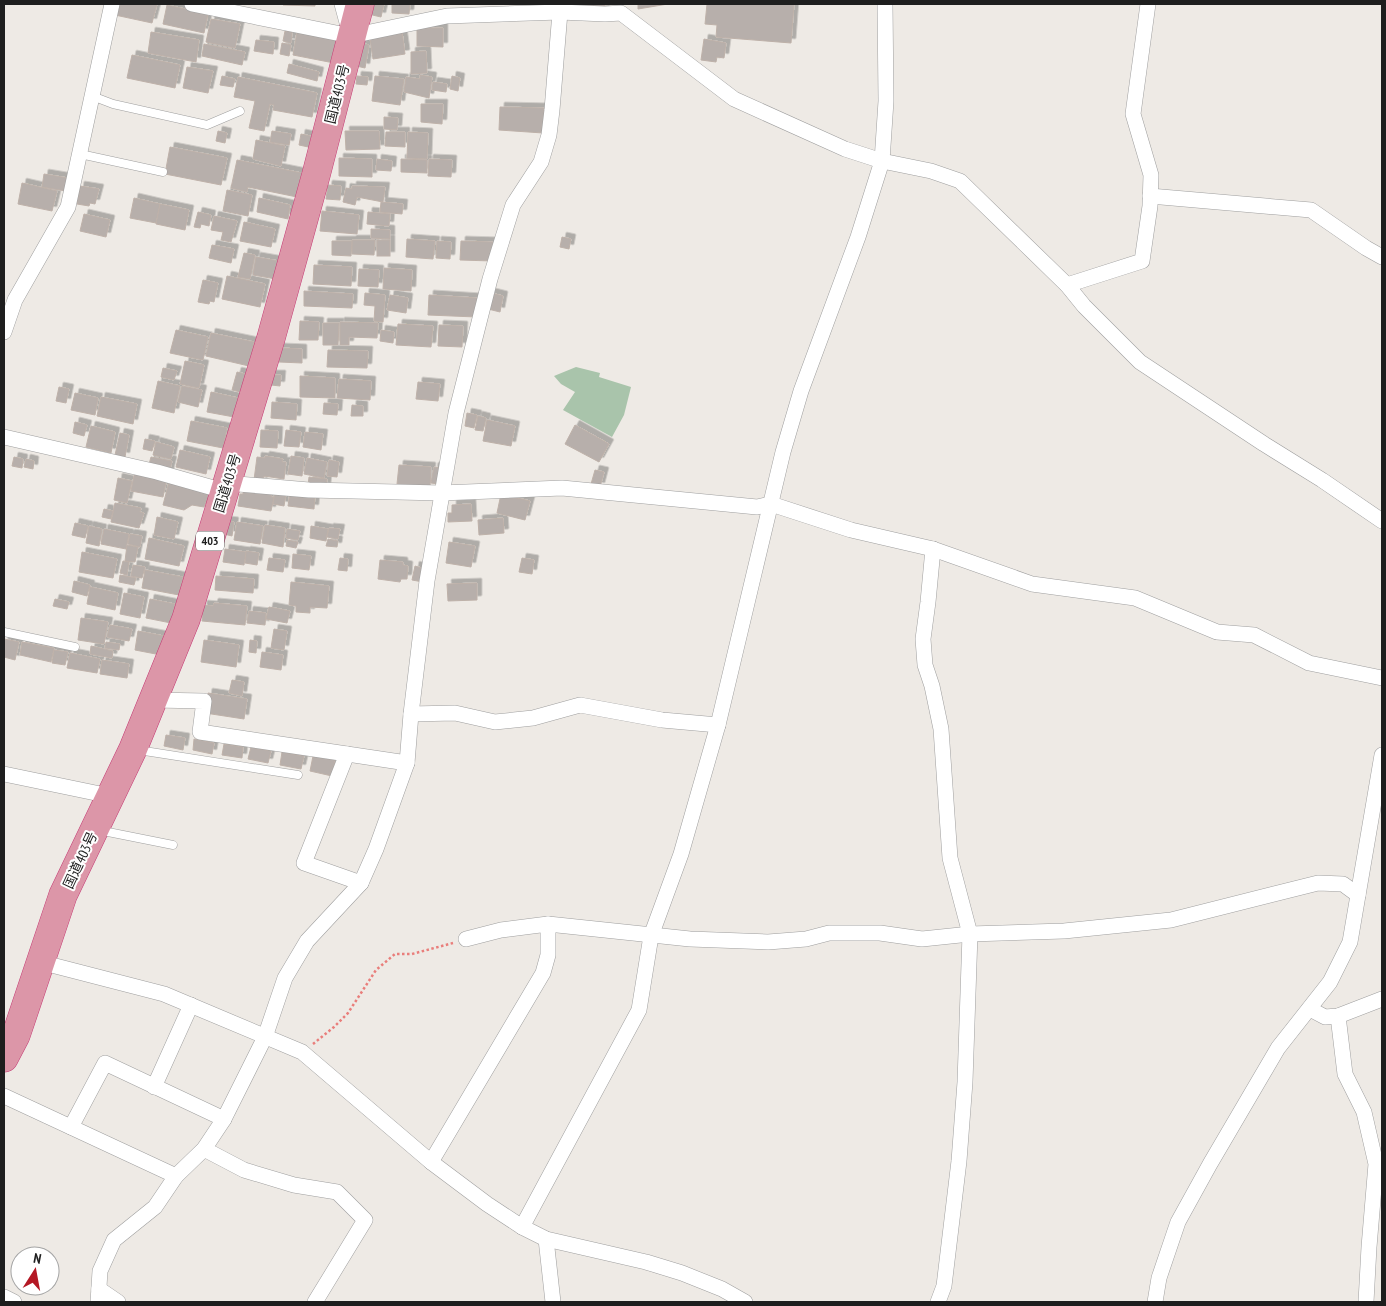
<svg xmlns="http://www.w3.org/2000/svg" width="1386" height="1306" font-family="'PT Sans Narrow','Noto Sans JP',sans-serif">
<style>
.cemetery{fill:#a9c4ab}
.building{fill:#b7afab;stroke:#beb1a9;filter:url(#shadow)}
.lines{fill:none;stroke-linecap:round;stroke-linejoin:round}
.lane-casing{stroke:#9f9f9f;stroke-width:9}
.street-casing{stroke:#9f9f9f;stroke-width:16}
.highway-casing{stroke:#c43a74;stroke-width:29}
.path{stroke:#e97e7b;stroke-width:2.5;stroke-dasharray:2.5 2.5;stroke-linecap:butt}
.lane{stroke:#fff;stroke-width:8}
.street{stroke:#fff;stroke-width:15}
.highway{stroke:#dc96a8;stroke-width:28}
.labels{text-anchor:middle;stroke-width:4;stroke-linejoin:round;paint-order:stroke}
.shield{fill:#fff;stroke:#626262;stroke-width:1}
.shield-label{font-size:12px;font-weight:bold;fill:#1e1e1e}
.street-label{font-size:14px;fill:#1e1e1e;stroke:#fff}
</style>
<defs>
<filter id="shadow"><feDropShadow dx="4.5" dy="-4.5" stdDeviation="0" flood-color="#0004"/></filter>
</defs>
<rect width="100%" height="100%" fill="#eeeae5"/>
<!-- cemetery -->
<path class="cemetery" d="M576,367L600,373L599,377L631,387L624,415L612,437L563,410L575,392L561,384L554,376Z"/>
<!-- building -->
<g class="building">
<path d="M117,4H157L152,23L115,15Z"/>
<path d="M283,4H315V6L283,5Z"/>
<path d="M370,4H384L381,17L368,14Z"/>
<path d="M392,4H410L409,14L392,13Z"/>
<path d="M531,4H605V10L530,6Z"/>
<path d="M638,4H668L638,9Z"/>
<path d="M707,4H794L791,43L716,37L717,25L705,24Z"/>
<path d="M167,5L208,14L204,33L163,24Z"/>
<path d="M211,19L240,24L235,48L206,42Z"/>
<path d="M417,28H443V47L417,46Z"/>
<path d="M285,31L292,32L291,43L283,41Z"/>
<path d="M151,32L199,40L196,62L148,53Z"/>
<path d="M297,32L339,40L334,63L293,55Z"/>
<path d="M402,32L405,54L373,59L370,38Z"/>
<path d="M704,39L726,43L724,58L717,57L716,62L701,60Z"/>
<path d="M256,40L274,42L273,54L254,51Z"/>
<path d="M356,42L369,45L365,68L352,65Z"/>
<path d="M282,43L291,45L289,56L280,54Z"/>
<path d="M204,44L245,52L242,65L202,56Z"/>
<path d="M426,51L427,73L411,74V52Z"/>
<path d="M132,55L180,65L175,88L127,78Z"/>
<path d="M289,64L319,72L317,81L287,73Z"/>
<path d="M187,67L213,71L208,93L183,88Z"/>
<path d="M420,75L432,77L429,98L404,92L406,77L420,79Z"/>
<path d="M222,76L235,79L233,87L220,85Z"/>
<path d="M357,76L368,77L367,85L356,84Z"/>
<path d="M375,76L404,79L400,105L372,101Z"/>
<path d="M452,76L460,78L458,91L450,89Z"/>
<path d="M238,77L317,93L312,117L273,110L274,105L270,104L264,131L249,128L255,101L234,97Z"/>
<path d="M433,82L447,84L446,92L432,90Z"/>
<path d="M421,104H443L442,124L421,122Z"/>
<path d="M500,107L544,108L543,133L499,130Z"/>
<path d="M384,117L398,118L397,130L384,129Z"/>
<path d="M218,131L227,133L225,143L216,141Z"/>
<path d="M272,131L291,134L289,145L270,142Z"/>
<path d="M345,131H379L380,149L346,150Z"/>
<path d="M386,132H405V147L385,146Z"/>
<path d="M408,132L428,133L427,159L407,158Z"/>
<path d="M301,134L315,137L313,148L299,145Z"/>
<path d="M256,140L285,146L281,166L253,159Z"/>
<path d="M170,147L227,158L221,185L165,174Z"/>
<path d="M339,158L372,159V177L339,176Z"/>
<path d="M377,159L392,161L391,171L376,170Z"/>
<path d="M401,159L427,160V173L401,172Z"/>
<path d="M429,159L452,160L451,177L428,176Z"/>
<path d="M237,160L302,173L297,197L248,187L247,192L231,188Z"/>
<path d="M44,174L68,178L66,191L42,187Z"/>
<path d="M22,183L57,191L52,211L18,204Z"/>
<path d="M328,185L341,186L340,200L326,199Z"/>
<path d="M80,186L99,189L95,204L90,203L89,206L77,204Z"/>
<path d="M352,186L385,187L383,202L357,197L355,205L343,202L346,188L352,189Z"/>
<path d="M227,190L252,195L248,216L223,211Z"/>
<path d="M134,198L160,204L156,223L130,218Z"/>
<path d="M259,198L290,205L288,219L257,212Z"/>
<path d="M381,202L403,204L402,214L380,212Z"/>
<path d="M160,204L189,210L185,230L156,224Z"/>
<path d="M322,211L359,215L357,234L320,231Z"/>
<path d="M198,212L211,215L209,226L201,224L200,228L194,227Z"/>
<path d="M368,212L390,214L389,226L367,224Z"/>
<path d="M84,214L110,220L106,237L80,231Z"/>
<path d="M214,216L237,221L231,242L221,240L223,232L211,230Z"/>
<path d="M244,222L275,229L271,247L240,241Z"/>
<path d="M371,229L390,230V239L371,238Z"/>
<path d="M562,237L571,239L569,249L560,247Z"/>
<path d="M407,239L435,241L433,259L406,257Z"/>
<path d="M352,240H375L374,255L352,254Z"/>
<rect x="377" y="240" width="13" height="16"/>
<path d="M332,241H352L351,256L332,255Z"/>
<path d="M437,241L451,242L450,259L436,258Z"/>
<path d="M461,241L493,242L492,261L460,260Z"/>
<path d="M212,245L234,249L231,263L209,258Z"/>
<path d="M244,253L255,255L250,279L238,277Z"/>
<path d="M256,257L279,261L276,279L253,275Z"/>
<path d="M314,265L352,267L351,286L313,284Z"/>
<path d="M384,268L412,270L411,291L383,289Z"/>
<path d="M359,269L379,270L378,287L358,286Z"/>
<path d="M227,276L265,284L260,307L222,299Z"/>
<path d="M203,280L218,283L214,302L210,301L209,304L198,302Z"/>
<path d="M304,291L353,294L352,308L304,306Z"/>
<path d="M365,293L385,295L383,322L374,321L375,306L364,305Z"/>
<path d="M491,293L503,296L500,312L488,309Z"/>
<path d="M390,295L408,298L406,313L387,310Z"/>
<path d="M429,295L477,298L476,317L428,315Z"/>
<path d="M300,321L319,322L318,340H299Z"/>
<path d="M340,322L378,323L377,338L349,337V345H340Z"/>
<path d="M323,323H339L338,345H323Z"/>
<path d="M398,324L433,326L431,347L396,345Z"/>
<path d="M439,325L463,326L462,347L438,346Z"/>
<path d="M176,330L208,337L203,360L170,353Z"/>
<path d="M381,330L394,332L393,343L380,341Z"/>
<path d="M211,333L254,342L249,366L206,356Z"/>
<path d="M279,348L302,349V363L279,362Z"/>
<path d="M328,350L368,351L367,368L327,367Z"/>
<path d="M185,361L204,365L199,388L180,384Z"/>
<path d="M163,368L177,371L174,380L161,377Z"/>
<path d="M237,372L254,376L249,394L232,390Z"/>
<path d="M271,375H281L280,386L271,385Z"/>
<path d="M300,376L335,378V398L300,397Z"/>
<path d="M339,379L371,381L370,400L337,398Z"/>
<path d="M158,381L180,386L174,413L152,408Z"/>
<path d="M418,382L440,384L438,401L416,399Z"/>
<path d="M182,386L202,390L198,407L178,402Z"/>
<path d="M59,387L69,389L66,403L56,401Z"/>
<path d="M211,392L238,398L234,417L207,412Z"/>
<path d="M75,393L98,398L95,415L71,410Z"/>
<path d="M101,397L137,404L133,424L97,416Z"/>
<path d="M272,402L297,404L296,420L271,418Z"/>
<path d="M324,403L338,404L337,415L323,414Z"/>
<path d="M352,405L363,406V416H351Z"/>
<path d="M467,413L477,415L474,428L465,426Z"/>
<path d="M478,416L486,418L483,431L475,430Z"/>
<path d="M487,420L515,426L511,446L483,441Z"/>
<path d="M191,421L227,428L223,448L187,441Z"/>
<path d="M75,422L87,425L84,436L73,433Z"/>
<path d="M575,425L609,444L599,462L565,444Z"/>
<path d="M91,426L115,432L111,453L86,447Z"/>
<path d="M261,430L278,431L277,448L260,447Z"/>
<path d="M286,430L301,432L299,447L284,446Z"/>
<path d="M305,432L323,434L321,450L303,447Z"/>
<path d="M120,433L129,435L125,457L115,455Z"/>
<path d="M145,439L155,441L152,451L143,449Z"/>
<path d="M156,442L174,447L171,459L153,455Z"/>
<path d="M180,450L210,457L206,474L176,467Z"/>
<path d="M265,456L283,459L282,462H286L284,479L264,476L263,482L254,480L257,457L265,458Z"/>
<path d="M291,456L304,458L302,476L288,474Z"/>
<path d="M14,457L23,459L22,468L12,466Z"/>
<path d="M151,457L172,461L169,473L148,468Z"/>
<path d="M307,458L327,462L324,478L304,474Z"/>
<path d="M26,459L34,461L33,469L24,467Z"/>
<path d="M329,460L339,462L337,477L327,476Z"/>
<path d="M399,465L431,467L430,487L397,484Z"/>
<path d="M434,467L442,468L439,484L431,483Z"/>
<path d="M595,470L604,472L600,487L591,484Z"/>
<path d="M135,471L167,478L163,497L131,491Z"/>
<path d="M309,477L327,479L326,487L308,485Z"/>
<path d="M118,478L132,481L127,503L114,500Z"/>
<path d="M169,482L210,492L204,507L192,505L184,510L163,505Z"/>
<path d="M244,489L272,494L271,497H274L271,511L238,506L240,494H243Z"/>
<path d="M275,492L286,494L284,506L273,504Z"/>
<path d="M290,492L315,495L314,509L288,506Z"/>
<path d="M501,494L530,501L525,520L497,513Z"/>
<path d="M115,503L141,508L140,512L144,513L139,528L111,522Z"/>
<path d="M471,504L472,521L448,522V513H452V505Z"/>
<path d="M104,509L113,511L111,519L102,517Z"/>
<path d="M157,517L178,522L174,539L154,535Z"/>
<path d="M503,518L504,533L479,535L478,520Z"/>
<path d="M226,521L234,522L232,536L224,534Z"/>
<path d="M237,522L263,526L260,544L234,540Z"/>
<path d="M75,523L88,526L85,538L72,535Z"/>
<path d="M265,525L285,528L283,547L262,543Z"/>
<path d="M89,526L102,529L99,546L86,543Z"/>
<path d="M311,526L328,529L326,541L310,538Z"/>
<path d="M329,528L340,529L338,539L327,537Z"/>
<path d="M104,529L129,534L126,549L101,544Z"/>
<path d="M287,529L300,531L298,540L286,538Z"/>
<path d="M130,534L142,536L140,547L128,544Z"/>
<path d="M149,538L184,546L179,566L145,559Z"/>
<path d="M328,539L338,541L337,547L326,546Z"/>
<path d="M287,540L298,542L296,548L286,546Z"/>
<path d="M449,542L475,546L471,567L446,563Z"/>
<path d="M127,545L138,547L135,562L125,561Z"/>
<path d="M225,549L246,552L244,565L223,562Z"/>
<path d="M246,551L259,553L257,565L245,563Z"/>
<path d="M82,552L117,559L113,578L79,572Z"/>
<path d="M293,554L311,556L309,570L292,568Z"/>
<path d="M269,558L285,560L283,572L267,570Z"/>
<path d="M340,558L348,559L347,571L338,570Z"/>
<path d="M522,558L534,560L532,574L519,572Z"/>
<path d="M380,560L403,562V565L408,566L407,579H401L400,582L378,579Z"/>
<path d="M123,561L129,562L127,575L120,573Z"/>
<path d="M133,565L145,567L142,578L131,576Z"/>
<path d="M415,566L425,569L423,582L412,580Z"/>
<path d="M145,570L183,577L179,595L142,588Z"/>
<path d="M120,575L136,578L134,585L119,582Z"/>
<path d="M216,576L254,579L253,593L215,590Z"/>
<path d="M74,581L90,585L87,596L72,592Z"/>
<path d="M291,582L329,586L327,608L310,607V613L296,612V606L289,605Z"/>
<path d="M477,583V600L448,601L447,584Z"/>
<path d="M90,587L118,593L115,610L87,604Z"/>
<path d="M124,593L144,597L140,618L120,614Z"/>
<path d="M55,599L69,602L67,609L53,606Z"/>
<path d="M150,599L175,604L171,623L146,618Z"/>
<path d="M214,603L247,606L245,625L202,621L203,605L213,606Z"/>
<path d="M269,607L290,611L287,623L266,619Z"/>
<path d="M249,611L266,613L265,625L247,623Z"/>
<path d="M81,618L108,622L104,644L78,640Z"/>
<path d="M110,625L132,629L129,641L107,637Z"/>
<path d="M274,629L287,631L284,650L271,648Z"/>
<path d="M138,631L164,636L161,655L135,650Z"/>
<path d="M4,639L19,642L15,660L4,657Z"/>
<path d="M204,640L239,645L236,667L201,662Z"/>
<path d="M250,640L257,641L256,653L249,652Z"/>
<path d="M22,642L54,648L51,662L20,655Z"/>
<path d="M106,642L120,644L119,650L105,648Z"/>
<path d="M91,646L113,651L112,658L90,654Z"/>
<path d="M54,650L68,652L65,665L52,663Z"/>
<path d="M262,652L283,655L281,670L260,667Z"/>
<path d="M70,653L100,659L97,673L67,668Z"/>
<path d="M102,660L129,664L127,678L100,674Z"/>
<path d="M232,680L244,682L242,696L229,693Z"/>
<path d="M208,693L247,699L244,719L205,713Z"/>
<path d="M166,735L185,738L183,750L164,746Z"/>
<path d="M194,739L214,743L212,754L193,750Z"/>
<path d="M224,744L243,747L242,758L222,755Z"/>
<path d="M251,747L271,751L268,763L248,759Z"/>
<path d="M282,752L304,756L301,769L280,765Z"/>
<path d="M313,756L335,760L332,776L310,771Z"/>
</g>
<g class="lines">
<!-- lane casing -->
<g class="lane-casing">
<g id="lane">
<path d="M92,96L113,104L207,125L240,111"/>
<path d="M80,154L163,172"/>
<path d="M4,632L75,647"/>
<path d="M138,750L298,775"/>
<path d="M98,830L173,845"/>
</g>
</g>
<!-- street casing -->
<g class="street-casing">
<g id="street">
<path d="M192,4L351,36L447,16L560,12L605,14L621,13L734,99L845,149L882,161L931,171L960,181L1067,285L1084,306L1140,362L1264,444L1322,480L1382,521"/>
<path d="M342,4L349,30"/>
<path d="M1150,196L1311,210L1366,248L1382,257"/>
<path d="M1067,285L1142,261L1150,206L1151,175L1133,114L1148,4"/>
<path d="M4,332L15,300L68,207L112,4"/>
<path d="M4,437L157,472L224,491"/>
<path d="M226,483L309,490L441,493L562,488L757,507L771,504L851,530L933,549L1032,584L1135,598L1217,632L1254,635L1309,663L1382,678"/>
<path d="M933,549L928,602L923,639L925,665L932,686L941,729L950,858L970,934L965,1082L959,1161L944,1286L938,1302"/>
<path d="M154,700L204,701L200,732L407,763"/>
<path d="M411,714L455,713L495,722L533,718L580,705L662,720L718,725"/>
<path d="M347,754L304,863L361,883"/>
<path d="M4,774L110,796"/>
<path d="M466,939L501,930L548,924L690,939L768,942L806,939L829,933H880L922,939L970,934L1064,931L1171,920L1318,883L1343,884L1358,895"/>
<path d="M40,962L164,994L302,1052L431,1162L487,1204L522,1227L546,1239L646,1262L682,1273L722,1289L745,1302"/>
<path d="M1310,1009L1325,1017L1338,1016L1382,999"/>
<path d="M1338,1016L1345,1074L1364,1112L1376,1164L1369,1247L1366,1302"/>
<path d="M154,1087L191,1005"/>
<path d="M4,1096L176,1176L204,1149L224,1119L265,1037L285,978L307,941L361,883L376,849L407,763L411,714L427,581L456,413L490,279L513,205L541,162L549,135L552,110L560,12"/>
<path d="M71,1127L105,1063L224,1119"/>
<path d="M204,1149L244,1170L294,1185L337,1192L365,1220L315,1302"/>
<path d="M431,1162L543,973L548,955V924"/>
<path d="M522,1227L639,1010L651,936L681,854L718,725L783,452L801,391L858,237L882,161L886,101L885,4"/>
<path d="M546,1239L553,1302"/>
<path d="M99,1289L118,1302"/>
<path d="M4,1297L14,1302"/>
<path d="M98,1302L100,1271L114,1240L155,1207L176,1176"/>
<path d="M1155,1302L1159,1278L1178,1222L1210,1164L1278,1048L1330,982L1350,942L1382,755"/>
</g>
</g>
<!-- highway casing -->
<g class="highway-casing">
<path id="highway" d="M4,1058L16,1035L63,895L133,749L186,619L271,338L316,175L360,4"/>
</g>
<!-- path -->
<path class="path" d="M313,1044L334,1027L348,1013L376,970L395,954H412L453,943"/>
<!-- lane -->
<use href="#lane" class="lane"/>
<!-- street -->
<use href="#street" class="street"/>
<!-- highway -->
<use href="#highway" class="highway"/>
</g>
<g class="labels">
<!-- shield labels -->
<rect class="shield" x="196" y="531.5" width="28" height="19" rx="4"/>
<g class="shield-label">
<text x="210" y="545">403</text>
</g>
<!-- street labels -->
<g class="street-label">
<text transform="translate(337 94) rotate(-76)" y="5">国道403号</text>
<text transform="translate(227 483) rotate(-73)" y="5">国道403号</text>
<text transform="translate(80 860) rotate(-65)" y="5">国道403号</text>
</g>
</g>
<!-- border -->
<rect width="1386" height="1306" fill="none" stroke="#1e1e1e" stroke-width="10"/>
<!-- north arrow -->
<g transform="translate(35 1271) rotate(11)"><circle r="24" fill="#ffffff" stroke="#a5a5a5"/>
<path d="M0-4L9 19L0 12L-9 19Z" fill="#b41824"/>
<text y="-8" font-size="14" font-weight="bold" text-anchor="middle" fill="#1e1e1e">N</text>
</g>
</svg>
